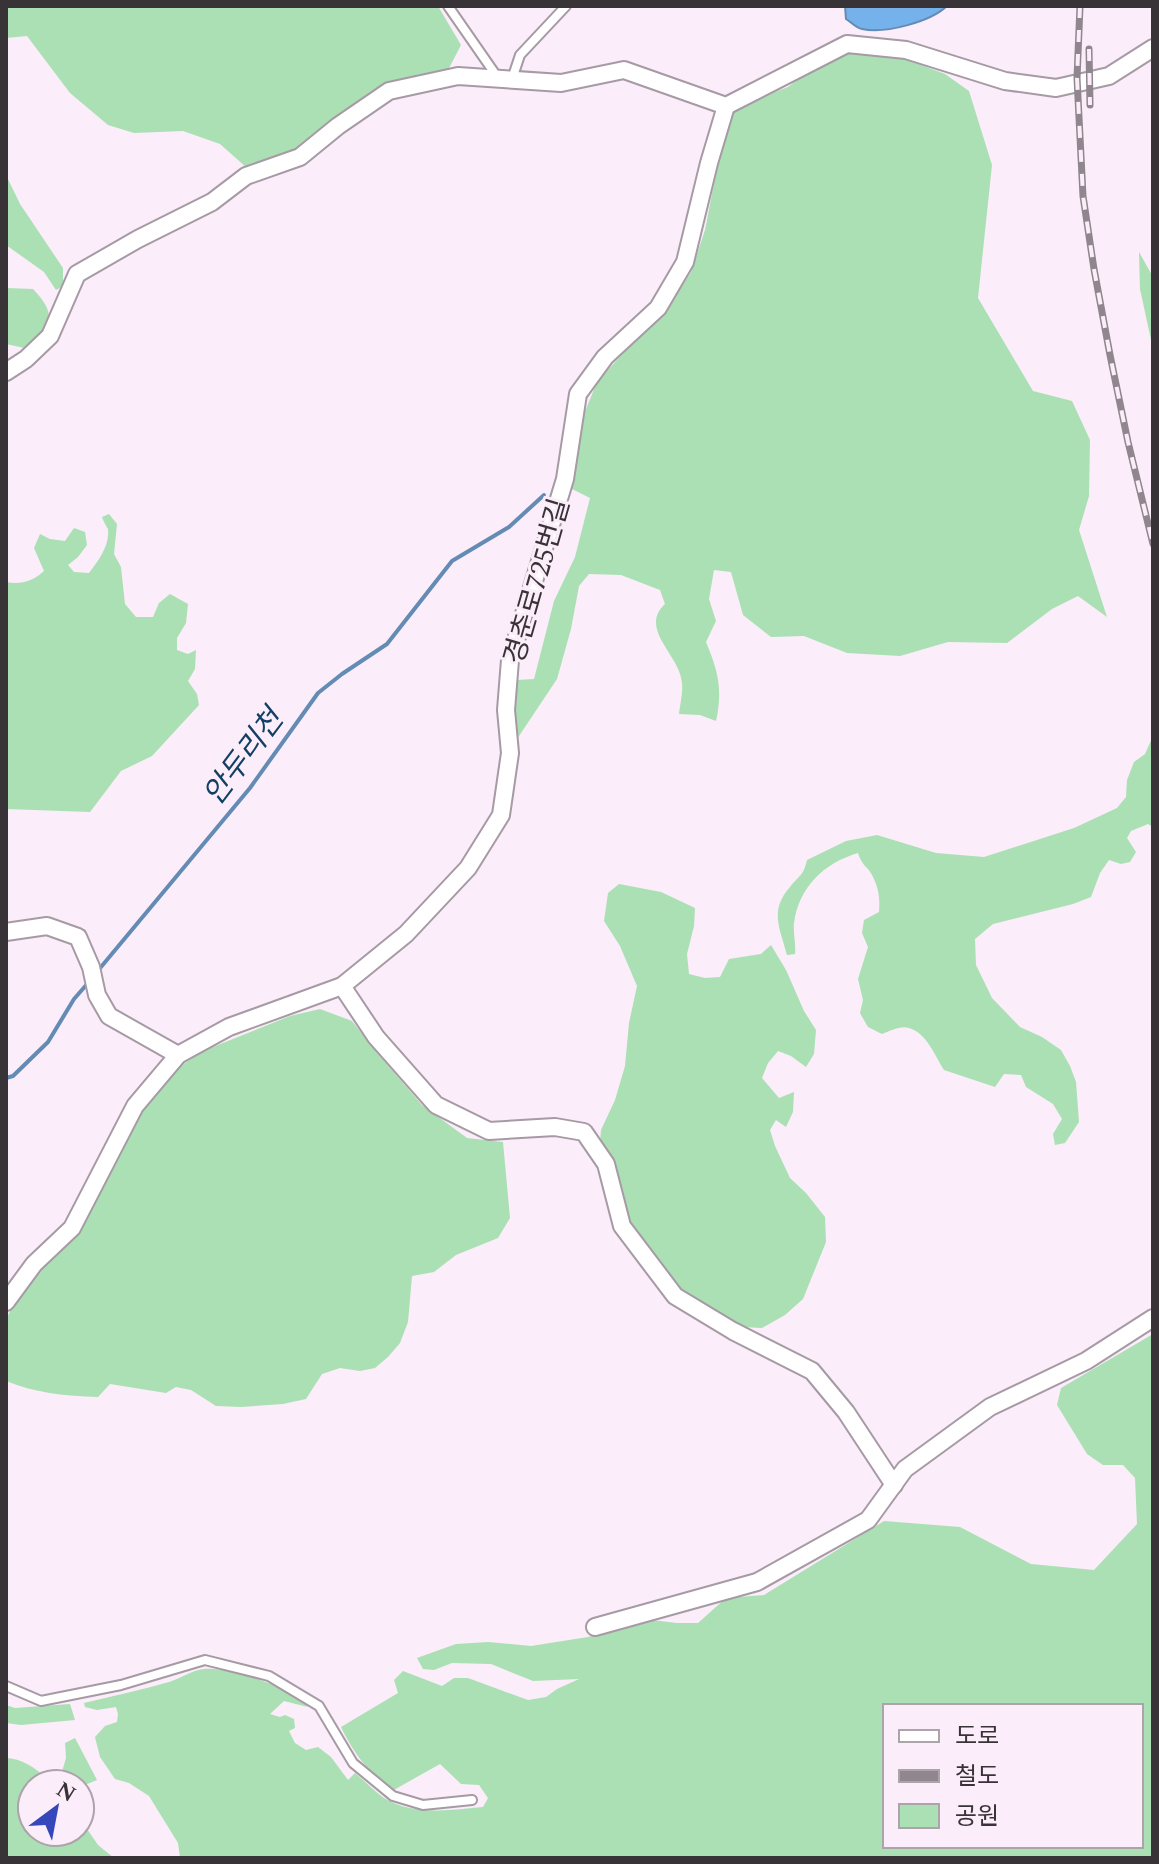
<svg xmlns="http://www.w3.org/2000/svg" width="1159" height="1864" font-family="Spectral,'Noto Sans KR',serif">
<style>
.green{fill:#aae0b4;fill-rule:evenodd}
.water{fill:#75b1ea;stroke:#638bb4;stroke-width:2}
.lines{fill:none;stroke-linecap:round;stroke-linejoin:round}
.stream{stroke:#638bb4;stroke-width:4}
.service-casing{stroke:#a69aa5;stroke-width:12}
.minor-casing{stroke:#a69aa5;stroke-width:20}
.service{stroke:#fff;stroke-width:8}
.minor{stroke:#fff;stroke-width:16}
.rail-casing{stroke:#8f868e;stroke-width:7}
.rail{stroke:#fbedf9;stroke-width:4;stroke-dasharray:12;stroke-linecap:butt}
.labels{text-anchor:middle;stroke-width:6;stroke-linejoin:round;paint-order:stroke}
.street-label{font-size:28px;fill:#383337;stroke:#fbedf9}
.water-label{font-size:30px;font-style:italic;fill:#133f65;stroke:#fbedf9}
</style>
<rect width="100%" height="100%" fill="#fbedf9"/>
<!-- green -->
<g class="green">
<path d="M6,6H438L461,45L446,74L379,87L307,142L305,149L247,168L220,144L183,131L134,133L108,125L70,93L27,36L6,38Z"/>
<path d="M851,52L900,57L945,74L969,91L992,165L978,298L1033,391L1072,401L1090,440L1089,496L1079,530L1107,617L1078,596L1052,609L1007,643L948,642L900,656L847,653L804,636L771,637L743,615L731,572L714,570L709,599L716,621L706,642C718,671 723,689 716,721L700,715L679,714C680,705 683,693 682,683C680,655 638,629 665,604L660,590L621,575L589,574L579,586L571,629L557,679L517,739L513,727L517,680L534,679L554,601L575,557L590,498L572,489L584,414L597,382L624,352L665,313L691,272L705,230L717,168L720,134L734,107L788,87L817,64Z"/>
<path d="M6,175L20,204L63,268V286L56,290L44,272L6,245Z"/>
<path d="M1139,252L1153,277V349L1140,289Z"/>
<path d="M6,288L33,289C58,315 51,325 29,349L6,344Z"/>
<path d="M109,514L117,524L114,554L121,567L125,604L136,617H153L159,603L170,594L188,604L186,623L177,638V650L188,654L196,650L195,669L188,681L197,694L199,705L152,756L121,771L90,812L6,809V582C21,585 33,581 44,571L34,548L40,534L50,539L65,541L74,528L85,532L87,545L78,557L68,565L74,572L89,573C98,561 110,546 108,529C107,528 102,518 102,517Z"/>
<path d="M1153,736V827L1148,824L1131,831L1127,838L1136,852L1130,862L1121,864L1109,860L1100,873L1091,897L1073,904L993,924L975,939L976,965L992,998L1020,1027L1042,1037L1061,1050L1070,1066L1076,1082L1079,1122L1065,1143L1055,1145L1053,1134L1062,1119L1053,1104L1026,1087L1021,1075L1004,1074L995,1087L944,1070C935,1056 927,1033 909,1028C901,1025 890,1031 882,1034L868,1027L860,1013L863,1000L858,979L868,947L862,933L864,920L879,912C880,899 879,889 873,877C868,866 863,868 858,853C824,863 799,887 794,923C793,932 796,944 795,954L787,955C780,928 769,911 790,887C800,874 803,877 807,860L846,841L877,835L936,853L984,857L1074,828L1117,808L1126,797L1127,780L1134,762L1145,754Z"/>
<path d="M619,884L661,892L695,908L694,926L687,954L689,974L705,978L720,977L729,959L761,954L771,945L786,970L804,1011L816,1030L814,1054L806,1067L791,1056L778,1051L768,1063L762,1078L779,1098L794,1092L793,1112L786,1127L776,1120L770,1130L775,1146L790,1178L806,1193L825,1217L826,1242L803,1299L785,1315L762,1328L741,1327L703,1307L671,1280L651,1250L629,1230L600,1142L601,1130L615,1100L625,1066L629,1023L637,986L620,946L604,921L608,893Z"/>
<path d="M320,1009L352,1021L378,1054L422,1105L467,1138L503,1142L510,1218L498,1238L456,1255L434,1272L412,1276L408,1322L400,1343L388,1357L375,1368L360,1371L340,1368L322,1374L306,1399L283,1404L241,1407L216,1406L191,1390L176,1387L166,1393L110,1384L98,1397C66,1396 35,1393 6,1381V1320L19,1292L78,1228L134,1122L176,1069L203,1051L290,1016Z"/>
<path d="M1153,1334V1858H180L178,1843L149,1796L129,1783L115,1779L100,1757L95,1737L105,1726L117,1722L118,1714L116,1707L97,1710L85,1707L84,1703C112,1696 141,1690 169,1682C180,1679 192,1670 204,1669C233,1667 288,1687 308,1707L284,1701L270,1714L280,1717L285,1715L294,1719L295,1728L289,1731L295,1743L306,1750L318,1747L331,1757L348,1780L355,1773C365,1781 374,1791 384,1798C413,1816 451,1810 483,1807L488,1798L479,1785L461,1784L440,1764L392,1791C368,1771 355,1756 341,1727L398,1693L394,1680L403,1671L442,1686L454,1678H468L528,1700L546,1697L557,1689L579,1679L533,1681L491,1664L452,1663L434,1670L423,1669L417,1658L456,1644L488,1642L531,1646L588,1637L643,1619L677,1623H698L726,1598L764,1595L884,1521L960,1527L1031,1564L1094,1570L1137,1524L1135,1478L1123,1465H1103L1087,1454L1057,1405L1061,1388ZM885,1706H1141V1846H885Z"/>
<path d="M70,1704L75,1720L21,1725L6,1723V1705L15,1708Z"/>
<path d="M75,1738L97,1780L80,1787V1784H32V1832H80V1826L87,1829L98,1845L114,1858H6V1758C21,1758 35,1768 47,1778L61,1775L66,1758L65,1743Z"/>
</g>
<!-- water -->
<path class="water" d="M845,6H947C930,22 885,34 862,29C856,28 851,22 846,19Z"/>
<g class="lines">
<!-- stream -->
<g class="stream">
<path d="M96,973L250,788L318,693L342,674L387,644L452,561L509,527L544,495"/>
<path d="M6,1078L13,1076L48,1042L74,999L88,983"/>
</g>
<!-- service casing -->
<g class="service-casing">
<g id="service">
<path d="M448,6L498,78"/>
<path d="M512,79L520,55L566,6"/>
<path d="M6,1686L41,1701L121,1685L205,1660L269,1676L319,1706L353,1763L393,1796L423,1805L472,1800"/>
</g>
</g>
<!-- minor casing -->
<g class="minor-casing">
<g id="minor">
<path d="M6,372L26,359L50,336L77,274L138,239L212,202L246,176L300,157L338,126L389,91L458,76L561,83L624,70L726,106L847,44L906,50L1005,81L1056,88L1109,76L1153,48"/>
<path d="M6,932L47,926L78,937L91,967L97,995L109,1016L178,1055"/>
<path d="M342,986L376,1037L436,1105L489,1131L555,1127L584,1132L606,1164L622,1226L675,1296L733,1331L812,1371L846,1412L894,1485"/>
<path d="M6,1302L34,1264L72,1228L135,1106L178,1055L229,1027L342,986L406,934L468,868L501,815L510,753L506,710L510,660L565,479L578,394L605,357L658,308L685,262L709,163L726,106"/>
<path d="M595,1627L757,1582L868,1520L905,1469L990,1407L1086,1361L1153,1318"/>
</g>
</g>
<!-- service -->
<use href="#service" class="service"/>
<!-- minor -->
<use href="#minor" class="minor"/>
<!-- rail casing -->
<g class="rail-casing">
<g id="rail">
<path d="M1080,6L1077,78L1083,196L1094,269L1110,355L1128,442L1153,544"/>
<path d="M1089,49L1090,105"/>
</g>
</g>
<!-- rail -->
<use href="#rail" class="rail"/>
</g>
<g class="labels">
<!-- street labels -->
<g class="street-label">
<text transform="translate(536 581) rotate(-74)" y="10">경춘로725번길</text>
</g>
<!-- water labels -->
<g class="water-label">
<text transform="translate(243 757) rotate(-53)" y="10">안두리천</text>
</g>
</g>
<!-- border -->
<rect width="1159" height="1864" fill="none" stroke="#383337" stroke-width="16"/>
<!-- legend -->
<rect x="883" y="1704" width="260" height="144" fill="#fbedf9" stroke="#ada3ab" stroke-width="2"/>
<rect x="899" y="1730" width="40" height="12" fill="#ffffff" stroke="#ada3ab" stroke-width="2"/>
<text x="955" y="1744" font-size="24" fill="#383337">도로</text>
<rect x="899" y="1770" width="40" height="12" fill="#8f868e" stroke="#ada3ab" stroke-width="2"/>
<text x="955" y="1784" font-size="24" fill="#383337">철도</text>
<rect x="899" y="1804" width="40" height="24" fill="#aae0b4" stroke="#ada3ab" stroke-width="2"/>
<text x="955" y="1824" font-size="24" fill="#383337">공원</text>
<!-- north arrow -->
<g transform="translate(56 1808) rotate(32)"><circle r="38" fill="#fbedf9" stroke="#ada3ab" stroke-width="2"/>
<path d="M0-6L14 30L0 20L-14 30Z" fill="#3547ba"/>
<text y="-12" font-size="22" font-weight="bold" text-anchor="middle" fill="#383337">N</text>
</g>
</svg>
